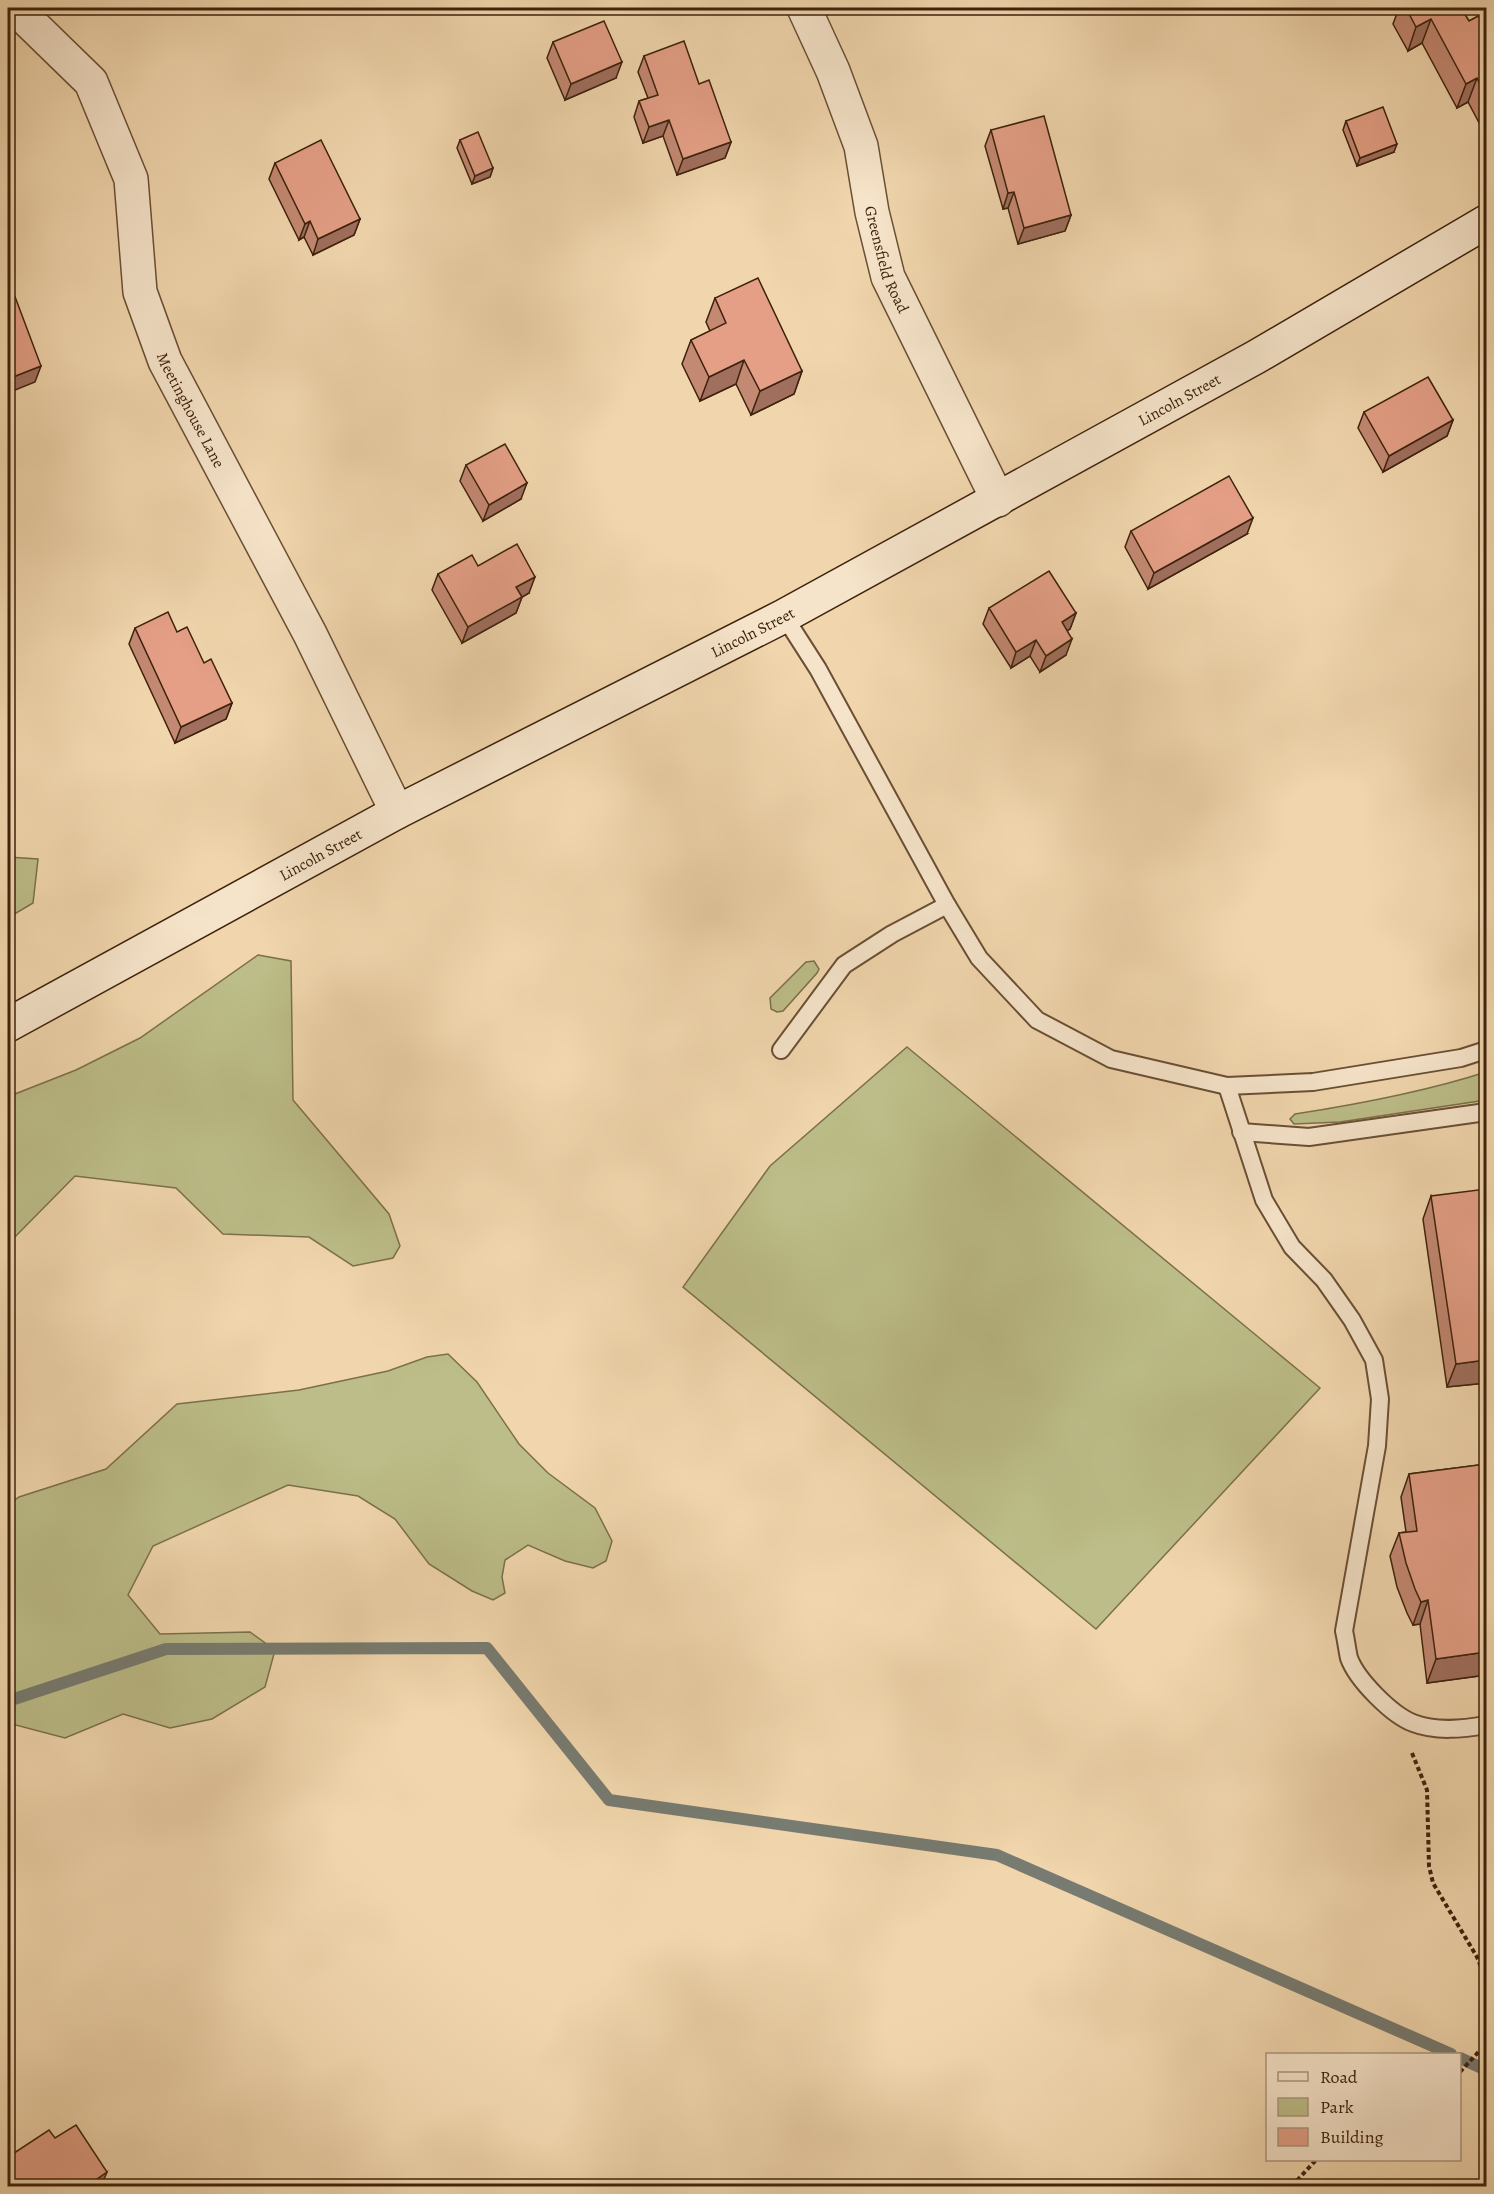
<svg xmlns="http://www.w3.org/2000/svg" width="1494" height="2194" font-family="Alegreya,serif">
<style>
.green{fill:#bcbd88;stroke:#7c704a;stroke-width:1.5}
.lines{fill:none;stroke-linecap:round;stroke-linejoin:round}
.stream{stroke:#777b71;stroke-width:12}
.lane-casing{stroke:#6a4f34;stroke-width:20}
.street-casing{stroke:#6a4f34;stroke-width:36}
.secondary-casing{stroke:#3d220c;stroke-width:36}
.path{stroke:#3d220c;stroke-width:4;stroke-dasharray:4.5 3;stroke-linecap:butt}
.lane{stroke:#f6e4ca;stroke-width:16}
.street{stroke:#f6e4ca;stroke-width:33}
.secondary{stroke:#f6e4ca;stroke-width:33}
.wall{fill:#c48973;stroke:#3d220c;stroke-width:1.5}
.shaded-wall{fill:#a06f5e;stroke:#3d220c;stroke-width:1.5}
.building{fill:#e49f86;stroke:#3d220c;stroke-width:1.5}
.labels{text-anchor:middle;stroke-width:4.5;stroke-linejoin:round;paint-order:stroke}
.street-label{font-size:16px;fill:#3d220c;stroke:#f6e4ca}
</style>
<rect width="100%" height="100%" fill="#f1d6ad"/>
<filter id="stains"><feTurbulence type="fractalNoise" baseFrequency=".00333" numOctaves="4"/><feColorMatrix values="0 0 0 0 .2 0 0 0 0 .09 0 0 0 0 .02 0 0 0 .5 -.17"/></filter>
<radialGradient id="worn" r=".72"><stop offset=".6" stop-color="#630" stop-opacity="0"/><stop offset="1" stop-color="#630" stop-opacity=".3"/></radialGradient>
<!-- green -->
<g class="green">
<path d="M8,857L38,859L33,903L8,918Z"/>
<path d="M258,955L291,961L293,1100L389,1214L400,1246L393,1258L353,1266L309,1237L223,1234L176,1188L75,1176L8,1244V1100L15,1094L76,1070L140,1038Z"/>
<path d="M814,961L819,969L817,973L783,1011L777,1012L771,1009L770,998L806,962Z"/>
<path d="M907,1047L1320,1388L1096,1629L683,1287L770,1166Z"/>
<path d="M1486,1072V1100L1340,1122L1294,1124L1290,1119L1295,1114C1360,1104 1424,1092 1486,1072Z"/>
<path d="M448,1354L477,1382L519,1444L548,1473L595,1508L612,1541L606,1561L593,1568L565,1561L528,1545L505,1560L502,1577L505,1593L493,1600L472,1591L429,1564L395,1519L358,1496L288,1485L153,1546L128,1595L160,1634L250,1632L275,1650L265,1687L212,1719L170,1728L123,1714L65,1738L8,1723V1505L19,1497L106,1469L177,1404L299,1390L388,1371L427,1357Z"/>
</g>
<g class="lines">
<!-- stream -->
<g class="stream">
<path d="M8,1701L166,1649L487,1648L609,1800L997,1855L1451,2054"/>
<path d="M1460,2058L1486,2070"/>
</g>
<!-- lane casing -->
<g class="lane-casing">
<g id="lane">
<path d="M784,616L818,669L947,905L979,958L1037,1020L1111,1059L1227,1086L1313,1082L1461,1058L1486,1050"/>
<path d="M781,1050L844,965L892,934L947,905"/>
<path d="M1227,1086L1264,1200L1292,1247L1324,1280L1352,1320L1374,1360L1380,1399L1377,1446L1344,1631C1346,1639 1347,1649 1349,1658C1357,1680 1392,1715 1413,1723C1436,1732 1463,1729 1486,1725"/>
<path d="M1241,1132L1309,1137L1486,1112"/>
</g>
</g>
<!-- street casing -->
<g class="street-casing">
<g id="street">
<path id="s1" d="M15,8L91,82L131,179L140,292L165,361L310,634L397,812"/>
<path id="s2" d="M804,8L833,71L861,146L872,212L888,277L998,500"/>
</g>
</g>
<!-- secondary casing -->
<g class="secondary-casing">
<g id="secondary">
<path id="s3" d="M8,1025L397,812L784,616L1256,357L1486,222"/>
</g>
</g>
<!-- path -->
<g class="path">
<path d="M1412,1753L1427,1790L1429,1866L1433,1883L1477,1957L1486,1980"/>
<path d="M1460,2072L1485,2045L1486,2041"/>
<path d="M1292,2186L1316,2160"/>
</g>
<!-- lane -->
<use href="#lane" class="lane"/>
<!-- street -->
<use href="#street" class="street"/>
<!-- secondary -->
<use href="#secondary" class="secondary"/>
</g>
<!-- wall -->
<g class="wall">
<path d="M1399,8H1461L1469,21L1486,12V131L1484,132L1468,102L1457,108L1422,43L1408,51L1393,24Z"/>
<path d="M553,42L616,78L565,100L547,58Z"/>
<path d="M644,56L699,84L731,142L725,158L677,175L663,136L643,143L634,117L639,101L648,98L638,72Z"/>
<path d="M1346,121L1394,152L1357,166L1343,130Z"/>
<path d="M991,130L1071,215L1065,231L1018,244L1008,208L1003,209L985,146Z"/>
<path d="M460,140L493,168L490,177L472,184L457,148Z"/>
<path d="M275,163L360,219L354,235L313,255L304,237L299,240L269,179Z"/>
<path d="M715,298L802,371L794,394L751,415L736,384L700,401L682,364L691,340L710,331L706,322Z"/>
<path d="M1364,412L1453,420L1447,436L1383,472L1358,428Z"/>
<path d="M466,465L521,499L483,521L460,481Z"/>
<path d="M1131,531L1247,534L1148,589L1125,547Z"/>
<path d="M478,566L529,593L522,597L516,613L462,643L432,590L438,574Z"/>
<path d="M989,608L1076,613L1070,629L1067,631L1066,655L1040,672L1030,656L1011,668L983,624Z"/>
<path d="M135,628L177,632L204,663L232,703L226,719L175,743L129,644Z"/>
<path d="M1431,1196L1486,1383L1447,1387L1423,1219Z"/>
<path d="M1486,1464V1675L1427,1683L1420,1624L1413,1625L1407,1613L1397,1587L1390,1556L1399,1533L1406,1532L1401,1497L1409,1474Z"/>
</g>
<!-- shaded-wall -->
<g class="shaded-wall">
<path d="M1431,19L1422,43L1408,51L1416,27Z"/>
<path d="M622,62L616,78L565,100L571,84Z"/>
<path d="M1477,78L1468,102L1457,108L1466,84Z"/>
<path d="M669,120L663,136L643,143L649,127Z"/>
<path d="M731,142L725,158L677,175L683,159Z"/>
<path d="M1397,144L1394,152L1357,166L1360,158Z"/>
<path d="M493,168L490,177L472,184L475,176Z"/>
<path d="M1014,192L1008,208L1003,209L1008,193Z"/>
<path d="M1071,215L1065,231L1018,244L1024,228Z"/>
<path d="M360,219L354,235L313,255L318,239Z"/>
<path d="M310,221L304,237L299,240L305,224Z"/>
<path d="M744,360L736,384L700,401L709,377Z"/>
<path d="M41,366L35,382L8,393V379Z"/>
<path d="M802,371L794,394L751,415L760,391Z"/>
<path d="M1453,420L1447,436L1383,472L1389,456Z"/>
<path d="M527,483L521,499L483,521L489,505Z"/>
<path d="M1253,518L1247,534L1148,589L1154,573Z"/>
<path d="M535,577L529,593L522,597L516,613L462,643L468,627L516,587Z"/>
<path d="M1076,613L1070,629L1056,638L1062,622Z"/>
<path d="M1072,639L1066,655L1040,672L1046,656Z"/>
<path d="M1036,640L1030,656L1011,668L1016,652Z"/>
<path d="M232,703L226,719L175,743L181,727Z"/>
<path d="M1486,1360V1383L1447,1387L1456,1364Z"/>
<path d="M1428,1600L1420,1624L1413,1625L1421,1602Z"/>
<path d="M1486,1652V1675L1427,1683L1436,1659Z"/>
<path d="M107,2172L101,2187H85Z"/>
</g>
<!-- building -->
<g class="building">
<path d="M1406,8H1461L1469,21L1486,12V97L1477,78L1466,84L1431,19L1416,27Z"/>
<path d="M604,21L622,62L571,84L553,42Z"/>
<path d="M684,41L699,84L709,80L731,142L683,159L669,120L649,127L639,101L658,95L644,56Z"/>
<path d="M1383,107L1397,144L1360,158L1346,121Z"/>
<path d="M1044,116L1071,215L1024,228L1014,192L1008,193L991,130Z"/>
<path d="M478,132L493,168L475,176L460,140Z"/>
<path d="M321,140L360,219L318,239L310,221L305,224L275,163Z"/>
<path d="M8,278L41,366L8,379Z"/>
<path d="M758,278L802,371L760,391L744,360L709,377L691,340L726,323L715,298Z"/>
<path d="M1428,377L1453,420L1389,456L1364,412Z"/>
<path d="M505,444L527,483L489,505L466,465Z"/>
<path d="M1229,476L1253,518L1154,573L1131,531Z"/>
<path d="M517,544L535,577L516,587L522,597L468,627L438,574L472,555L478,566Z"/>
<path d="M1049,571L1076,613L1062,622L1072,639L1046,656L1036,640L1016,652L989,608Z"/>
<path d="M168,612L177,632L187,627L204,663L211,659L232,703L181,727L135,628Z"/>
<path d="M1486,1189V1360L1456,1364L1431,1196Z"/>
<path d="M1486,1464V1652L1436,1659L1428,1600L1421,1602L1415,1589L1406,1563L1399,1533L1417,1531L1409,1474Z"/>
<path d="M76,2125L107,2172L85,2187H8V2157L49,2130L55,2138Z"/>
</g>
<g class="labels">
<!-- street labels -->
<g class="street-label">
<text dy="6" stroke="none"><textPath href="#s2" startOffset="266">Greensfield Road</textPath></text>
<text dy="6" stroke="none"><textPath href="#s3" startOffset="1328">Lincoln Street</textPath></text>
<text dy="6" stroke="none"><textPath href="#s1" startOffset="453">Meetinghouse Lane</textPath></text>
<text dy="6" stroke="none"><textPath href="#s3" startOffset="842">Lincoln Street</textPath></text>
<text dy="6" stroke="none"><textPath href="#s3" startOffset="356">Lincoln Street</textPath></text>
</g>
</g>
<!-- margin -->
<rect width="1494" height="2194" fill="none" stroke="#f1d6ad" stroke-width="30"/>
<rect x="9" y="9" width="1476" height="2176" fill="none" stroke="#3d220c" stroke-width="3"/>
<rect x="15" y="15" width="1464" height="2164" fill="none" stroke="#3d220c" stroke-width="1.5"/>
<!-- legend -->
<rect x="1266" y="2053" width="195" height="108" fill="#f6e4ca" stroke="#ac967e" stroke-width="1.5"/>
<rect x="1278" y="2072" width="30" height="9" fill="#f6e4ca" stroke="#ac967e" stroke-width="1.5"/>
<text x="1320" y="2083" font-size="18" fill="#3d220c">Road</text>
<rect x="1278" y="2098" width="30" height="18" fill="#bcbd88" stroke="#ac967e" stroke-width="1.5"/>
<text x="1320" y="2113" font-size="18" fill="#3d220c">Park</text>
<rect x="1278" y="2128" width="30" height="18" fill="#e49f86" stroke="#ac967e" stroke-width="1.5"/>
<text x="1320" y="2143" font-size="18" fill="#3d220c">Building</text>
<rect width="100%" height="100%" filter="url(#stains)"/>
<rect width="100%" height="100%" fill="url(#worn)"/>
</svg>
